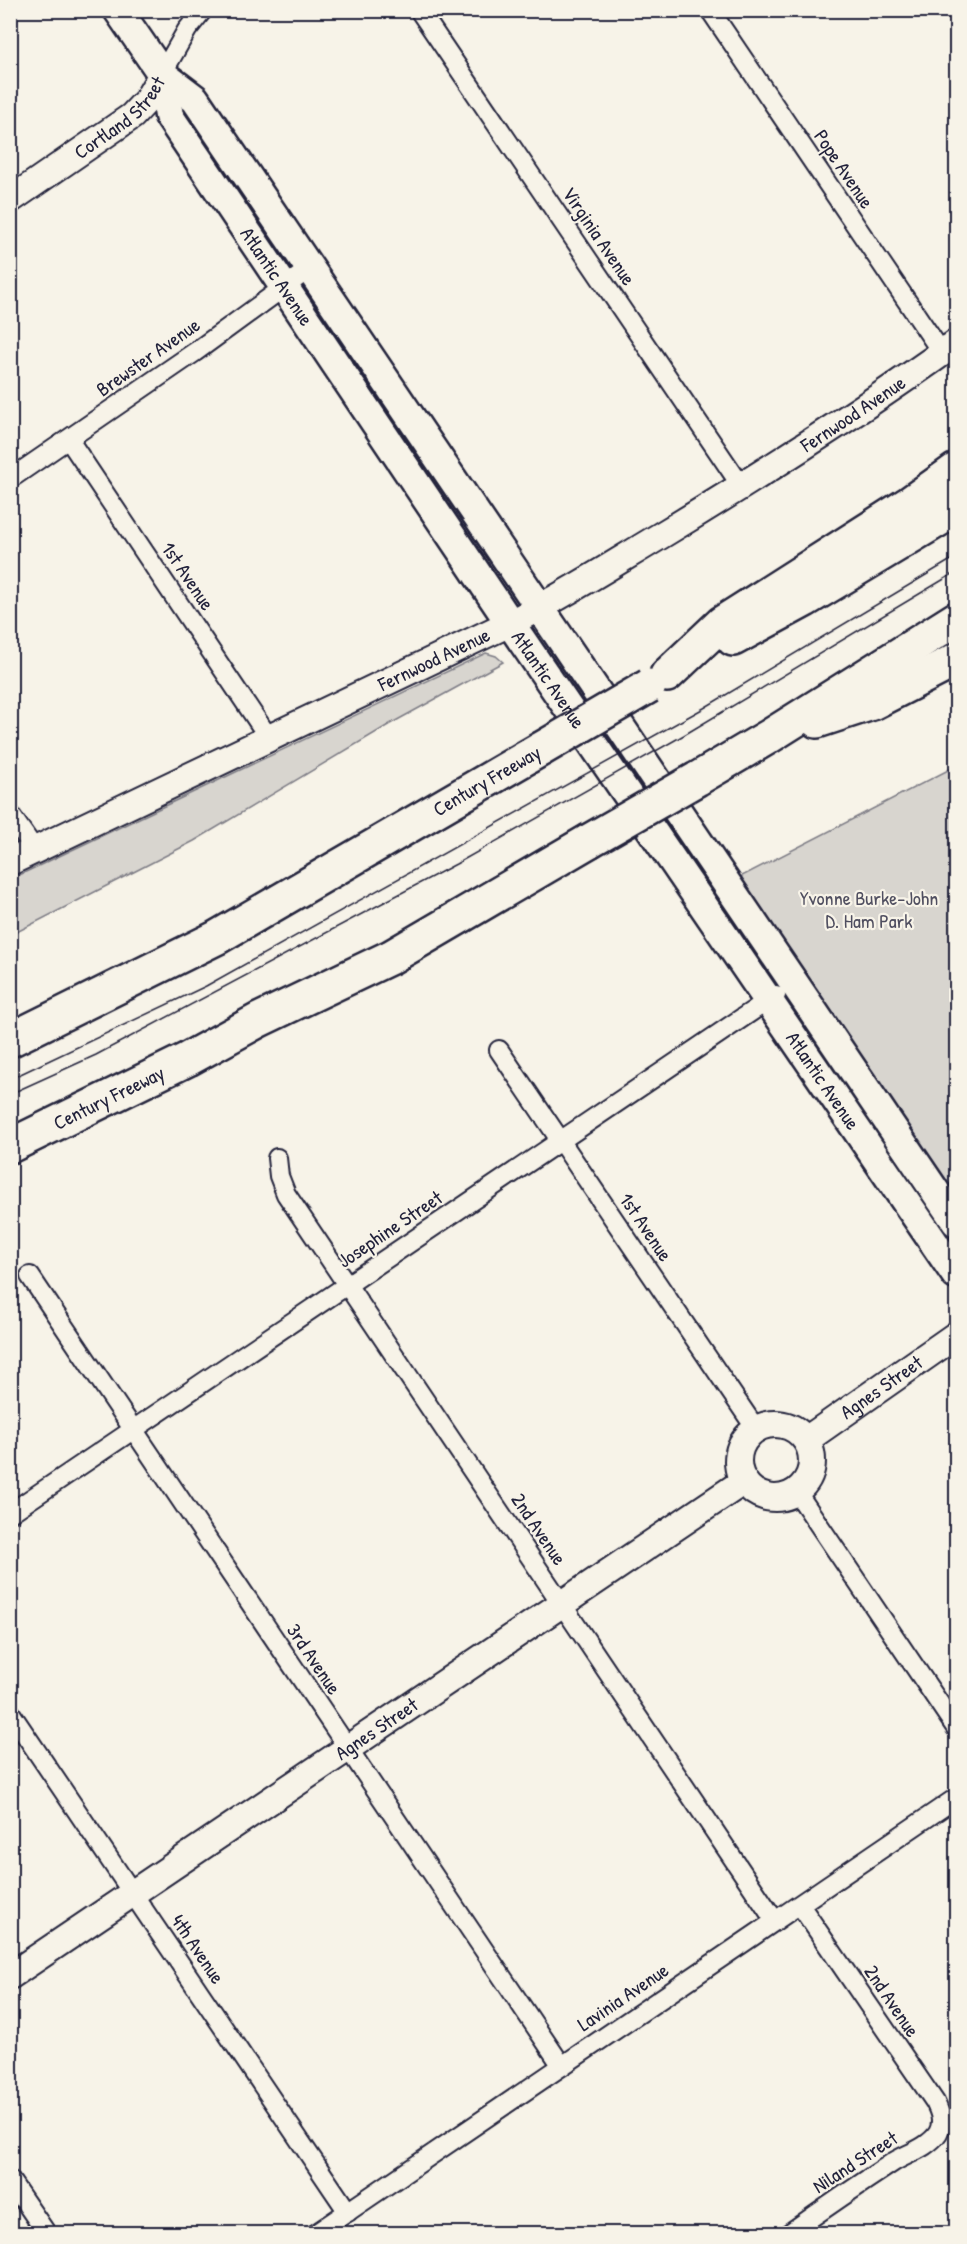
<svg xmlns="http://www.w3.org/2000/svg" width="967" height="2244" font-family="'Patrick Hand',sans-serif">
<style>
.green{fill:#d8d5cf;stroke:#7d7c85;stroke-width:1.5}
.lines{fill:none;stroke-linecap:round;stroke-linejoin:round}
.street-casing{stroke:#22223b;stroke-width:22}
.secondary-casing{stroke:#22223b;stroke-width:30}
.primary-casing{stroke:#22223b;stroke-width:33}
.highway-casing{stroke:#22223b;stroke-width:38}
.street{stroke:#f7f3e8;stroke-width:18}
.secondary{stroke:#f7f3e8;stroke-width:26}
.primary{stroke:#f7f3e8;stroke-width:28}
.highway{stroke:#f7f3e8;stroke-width:33}
.tram{stroke:#22223b;stroke-width:1.5}
.highway-bridge-casing{stroke:#22223b;stroke-width:38;stroke-linecap:butt}
.highway-bridge{stroke:#f7f3e8;stroke-width:33}
.labels{text-anchor:middle;stroke-width:4.5;stroke-linejoin:round;paint-order:stroke}
.street-label{font-size:20px;fill:#22223b;stroke:#f7f3e8}
.park-label{font-size:20px;fill:#504f60;stroke:#f7f3e8}
</style>
<rect width="100%" height="100%" fill="#f7f3e8"/>
<filter id="ink" filterUnits="userSpaceOnUse"><feTurbulence type="fractalNoise" baseFrequency=".0167" numOctaves="2"/><feDisplacementMap in="SourceGraphic" scale="12" xChannelSelector="R" yChannelSelector="G"/><feConvolveMatrix kernelMatrix="1 2 1 2 8 2 1 2 1" color-interpolation-filters="sRGB"/></filter>
<g filter="url(#ink)">
<!-- green -->
<g class="green">
<path d="M486,653L496,656L503,662L390,724L194,841L11,935V879Z"/>
<path d="M956,766V1195L740,877Z"/>
</g>
<g class="lines">
<!-- street casing -->
<g class="street-casing">
<g id="street">
<path d="M419,10L742,487"/>
<path d="M710,10L942,353"/>
<path d="M162,74L187,30L203,10"/>
<path d="M69,440L269,738"/>
<path d="M10,479L195,352L309,269"/>
<path d="M10,814L35,850"/>
<path d="M499,1050L756,1429"/>
<path d="M277,1158L279,1176L286,1194L775,1921"/>
<path d="M30,1276L562,2066"/>
<path d="M796,1491L956,1728"/>
<path d="M10,1513L776,995"/>
<path d="M10,1712L348,2212"/>
<path d="M10,2180L47,2234"/>
<path d="M315,2234L956,1798"/>
<path d="M788,2234C822,2210 857,2186 892,2163C906,2154 928,2148 938,2133C944,2122 940,2112 935,2102L800,1905"/>
</g>
</g>
<!-- secondary casing -->
<g class="secondary-casing">
<g id="secondary">
<path id="s1" d="M10,200L132,116L147,100L162,74"/>
<path id="s2" d="M10,862L510,623C562,597 610,566 660,536C761,475 860,412 956,343"/>
<circle cx="775" cy="1461" r="37"/>
<path id="s3" d="M806,1440L956,1335"/>
<path id="s4" d="M10,1976L744,1481"/>
</g>
</g>
<!-- primary casing -->
<g class="primary-casing">
<g id="primary">
<path d="M118,10L162,74L195,99L956,1222"/>
<path id="s5" d="M162,74L169,116L510,623L956,1275"/>
</g>
</g>
<!-- highway casing -->
<g class="highway-casing">
<g id="highway">
<path d="M733,639L805,600L956,509"/>
<path d="M667,675L722,623L910,503L956,470"/>
<path d="M817,721L872,703L956,660"/>
<path d="M697,779L770,736L956,619"/>
<path id="s6" d="M10,1040L216,938L541,749"/>
<path id="s7" d="M10,1146L188,1059L259,1020L391,957L589,841"/>
</g>
</g>
<!-- street -->
<use href="#street" class="street"/>
<!-- secondary -->
<use href="#secondary" class="secondary"/>
<!-- primary -->
<use href="#primary" class="primary"/>
<!-- highway -->
<use href="#highway" class="highway"/>
<!-- tram -->
<g class="tram">
<path d="M10,1079L206,986L704,708L956,557"/>
<path d="M10,1094L96,1055L456,864L684,735L956,572"/>
</g>
<!-- highway-bridge casing -->
<g class="highway-bridge-casing">
<g id="highway-bridge">
<path d="M541,749L649,686"/>
<path d="M589,841L697,779"/>
</g>
</g>
<!-- highway-bridge -->
<use href="#highway-bridge" class="highway-bridge"/>
</g>
</g>
<g class="labels">
<!-- street labels -->
<g class="street-label">
<text dy="7" stroke="none"><textPath href="#s1" startOffset="138">Cortland Street</textPath></text>
<text transform="translate(844 169) rotate(56)" y="7">Pope Avenue</text>
<text transform="translate(599 236) rotate(56)" y="7">Virginia Avenue</text>
<text dy="7" stroke="none"><textPath href="#s5" startOffset="236">Atlantic Avenue</textPath></text>
<text transform="translate(148 357) rotate(-35)" y="7">Brewster Avenue</text>
<text dy="7" stroke="none"><textPath href="#s2" startOffset="956">Fernwood Avenue</textPath></text>
<text transform="translate(188 576) rotate(56)" y="7">1st Avenue</text>
<text dy="7" stroke="none"><textPath href="#s2" startOffset="470">Fernwood Avenue</textPath></text>
<text dy="7" stroke="none"><textPath href="#s5" startOffset="722">Atlantic Avenue</textPath></text>
<text dy="7" stroke="none"><textPath href="#s6" startOffset="543">Century Freeway</textPath></text>
<text dy="7" stroke="none"><textPath href="#s5" startOffset="1208">Atlantic Avenue</textPath></text>
<text dy="7" stroke="none"><textPath href="#s7" startOffset="110">Century Freeway</textPath></text>
<text transform="translate(646 1227) rotate(56)" y="7">1st Avenue</text>
<text transform="translate(390 1229) rotate(-34)" y="7">Josephine Street</text>
<text dy="7" stroke="none"><textPath href="#s3" startOffset="92">Agnes Street</textPath></text>
<text transform="translate(539 1529) rotate(56)" y="7">2nd Avenue</text>
<text transform="translate(314 1659) rotate(56)" y="7">3rd Avenue</text>
<text dy="7" stroke="none"><textPath href="#s4" startOffset="442">Agnes Street</textPath></text>
<text transform="translate(198 1949) rotate(56)" y="7">4th Avenue</text>
<text transform="translate(623 1997) rotate(-34)" y="7">Lavinia Avenue</text>
<text transform="translate(892 2001) rotate(56)" y="7">2nd Avenue</text>
<text transform="translate(855 2162) rotate(-33)" y="7">Niland Street</text>
</g>
<!-- park labels -->
<g class="park-label">
<text x="869" y="905">Yvonne Burke-John<tspan x="869" dy="23">D. Ham Park</tspan></text>
</g>
</g>
<!-- margin -->
<rect width="967" height="2244" fill="none" stroke="#f7f3e8" stroke-width="36"/>
<rect x="18" y="18" width="931" height="2208" fill="none" stroke="#22223b" stroke-width="2" filter="url(#ink)"/>
</svg>
